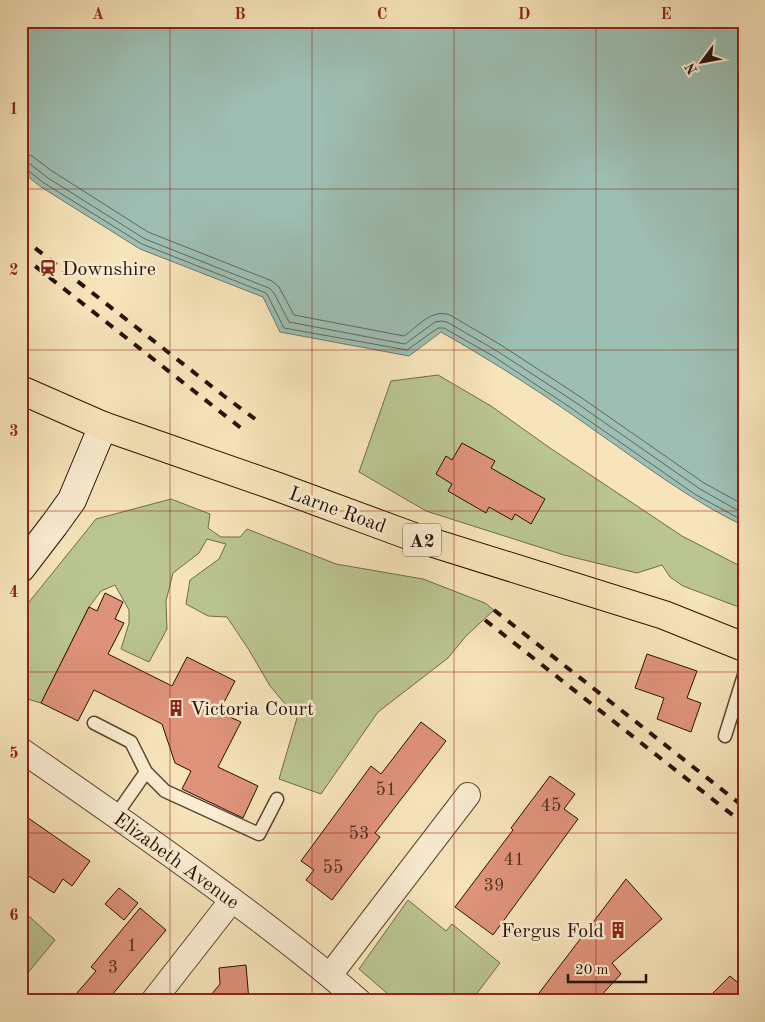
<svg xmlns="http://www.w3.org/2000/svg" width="765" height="1022" font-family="'Old Standard TT',serif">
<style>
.green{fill:#bac591;stroke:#716a4a}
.water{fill:#9dbeb3;stroke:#6e786d}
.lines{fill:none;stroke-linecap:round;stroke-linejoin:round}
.shore{stroke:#62665b;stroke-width:1}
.building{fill:#df937b;stroke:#280f03}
.lane-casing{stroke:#5c4431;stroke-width:15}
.street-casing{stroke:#5c4431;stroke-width:26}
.secondary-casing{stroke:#280f03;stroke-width:30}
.primary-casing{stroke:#280f03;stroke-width:30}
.lane{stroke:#faedd2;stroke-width:12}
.street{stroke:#faedd2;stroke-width:24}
.secondary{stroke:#faedd2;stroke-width:28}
.primary{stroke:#f7e4ba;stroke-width:28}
.rail{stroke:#280f03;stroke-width:4;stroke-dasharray:9 9;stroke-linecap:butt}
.grid{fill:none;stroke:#8f2418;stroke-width:1;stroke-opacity:0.55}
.labels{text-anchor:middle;stroke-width:5;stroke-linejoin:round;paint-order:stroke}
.number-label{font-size:18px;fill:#563021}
.shield{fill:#faedd2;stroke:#675241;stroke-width:1}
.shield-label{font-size:19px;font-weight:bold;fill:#280f03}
.poi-label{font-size:20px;fill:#280f03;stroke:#faedd2;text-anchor:start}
.street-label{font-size:20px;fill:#280f03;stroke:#faedd2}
.neatline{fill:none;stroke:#8f2418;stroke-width:2}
.grid-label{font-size:16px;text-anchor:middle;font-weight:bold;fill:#8f2418}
</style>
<rect width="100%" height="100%" fill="#f7e4ba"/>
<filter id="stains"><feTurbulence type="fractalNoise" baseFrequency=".004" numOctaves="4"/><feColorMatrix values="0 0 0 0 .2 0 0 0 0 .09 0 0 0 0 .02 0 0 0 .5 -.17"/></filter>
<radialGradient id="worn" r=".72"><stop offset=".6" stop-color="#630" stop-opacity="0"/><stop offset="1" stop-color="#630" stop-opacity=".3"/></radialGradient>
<!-- green -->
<g class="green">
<path d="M438,375L491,406L550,448L682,536L744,568V609L683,586L670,577L662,565L637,573L564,555L426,511L359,472L391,381Z"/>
<path d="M171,499L210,514L208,528L221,537H240L247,529L336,564L423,579L485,603L494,610L466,636L448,658L378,712L321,794L279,779L297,718L270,686L249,650L227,617L208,616L186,604L190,580L219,559L226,544L207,539L199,553L173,573L166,601L167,629L149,662L121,649L129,623V610L115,585L101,591L89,607L41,703L21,697V612L96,519Z"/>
<path d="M408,900L446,931L452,924L500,963L471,1001H396L359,969Z"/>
<path d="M21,909L55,940L21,981Z"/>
</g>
<!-- water -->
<path class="water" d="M21,21H744V526C690,500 643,464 594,430C545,395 494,362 441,332L409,356L280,332L263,297L140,249L41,187L21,171Z"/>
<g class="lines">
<!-- shore -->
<g class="shore">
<path d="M21,154L32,156L52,171L148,232L272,281L279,287L294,315L404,336C418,327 431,308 450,315L501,345L579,396L704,483L744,505"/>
<path d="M21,161L30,164L48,178L145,239L269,288L274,293L289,322L405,344L435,322L441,321L447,322L497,351L575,402L700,489L744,514"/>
<path d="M21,168L26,169L44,183L142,244L266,293L268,296L284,328L407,350L438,328H444L493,356L571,408L696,495L744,521"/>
</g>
</g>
<!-- building -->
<g class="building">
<path d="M462,443L495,461L491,468L545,499L531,524L515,514L512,520L489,507L486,513L448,491L452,484L436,474L446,456L452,460Z"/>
<path d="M105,593L123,602L115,619L124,623L108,654L172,686L187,657L235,681L219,712L241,722L218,767L258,786L243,818L182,789L191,771L175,763L162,724L94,690L78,721L41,703L89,607L97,611Z"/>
<path d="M647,654L697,671L687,698L701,703L691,732L657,719L664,698L635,688Z"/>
<path d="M421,722L446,741L375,833L380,837L332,900L306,880L314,870L301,861L371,766L381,774Z"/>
<path d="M550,776L575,794L564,809L578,819L493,935L455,907L513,830L511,828Z"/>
<path d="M21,813L90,861L72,886L63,879L54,893L21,871Z"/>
<path d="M626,879L662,919L612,963L621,974L596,1001H533Z"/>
<path d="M119,888L138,903L124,920L105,904Z"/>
<path d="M140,908L166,930L107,1001H70L96,971L91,967Z"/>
<path d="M246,965L249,1001H206L220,984L219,968Z"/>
<path d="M730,976L744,988V1001H705Z"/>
</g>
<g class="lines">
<!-- lane casing -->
<g class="lane-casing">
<g id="lane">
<path d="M94,723L131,742L146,772L165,791L259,834L277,799"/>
<path d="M725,736L744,675"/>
<path d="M116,815L146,772"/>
</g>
</g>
<!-- street casing -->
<g class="street-casing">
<g id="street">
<path d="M21,750C101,805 181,861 259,920C293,946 327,972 359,1001"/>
<path d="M330,975L468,795"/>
<path d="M153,1001L232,900"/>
</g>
</g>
<!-- secondary casing -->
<g class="secondary-casing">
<path id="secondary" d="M21,568L54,525L72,500L103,426"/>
</g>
<!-- primary casing -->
<g class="primary-casing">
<path id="primary" d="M21,390L103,426L278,487L411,536L664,615L744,647"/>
</g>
<!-- lane -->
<use href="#lane" class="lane"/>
<!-- street -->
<use href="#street" class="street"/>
<!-- secondary -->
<use href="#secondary" class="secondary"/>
<!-- primary -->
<use href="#primary" class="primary"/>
<!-- rail -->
<g class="rail">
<path d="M21,237L224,396L255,419"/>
<path d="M21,255L246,432"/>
<path d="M494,610L744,807"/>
<path d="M485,620L744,824"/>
</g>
</g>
<!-- grid -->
<path class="grid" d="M170,21V1001M312,21V1001M454,21V1001M596,21V1001M21,189H744M21,350H744M21,511H744M21,672H744M21,833H744"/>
<!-- icons -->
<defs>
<g id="station-bare" transform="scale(1.35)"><path d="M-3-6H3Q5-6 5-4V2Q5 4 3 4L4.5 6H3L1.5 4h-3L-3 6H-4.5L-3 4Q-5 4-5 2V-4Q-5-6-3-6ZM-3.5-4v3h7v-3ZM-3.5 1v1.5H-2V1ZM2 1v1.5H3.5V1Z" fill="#8f2418" stroke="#faedd2" stroke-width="2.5" paint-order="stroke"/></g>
<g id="building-bare" transform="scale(1.35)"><path d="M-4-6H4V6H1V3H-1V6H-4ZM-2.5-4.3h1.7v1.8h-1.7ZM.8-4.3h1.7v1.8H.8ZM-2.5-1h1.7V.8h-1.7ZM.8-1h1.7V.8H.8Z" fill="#8f2418" stroke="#faedd2" stroke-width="2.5" paint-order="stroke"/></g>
</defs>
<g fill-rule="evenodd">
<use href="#station-bare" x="48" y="268"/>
<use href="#building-bare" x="176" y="708"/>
<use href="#building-bare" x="618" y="930"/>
</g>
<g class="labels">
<!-- number labels -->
<g class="number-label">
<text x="386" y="795">51</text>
<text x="551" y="811">45</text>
<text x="359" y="839">53</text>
<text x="514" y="865">41</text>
<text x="333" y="873">55</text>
<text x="494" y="891">39</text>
<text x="132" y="951">1</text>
<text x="113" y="973">3</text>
</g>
<!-- shield labels -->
<rect class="shield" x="403" y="523.5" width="38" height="33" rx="4"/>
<g class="shield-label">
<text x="422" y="547">A2</text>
</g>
<!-- poi labels -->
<g class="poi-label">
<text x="62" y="275">Downshire</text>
<text x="190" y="715">Victoria Court</text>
<text x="604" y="937" text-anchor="end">Fergus Fold</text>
</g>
<!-- street labels -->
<g class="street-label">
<text transform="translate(338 509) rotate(20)" y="7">Larne Road</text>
<text transform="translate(177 860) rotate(36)" y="7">Elizabeth Avenue</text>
</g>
</g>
<!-- margin -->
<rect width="765" height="1022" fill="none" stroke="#f7e4ba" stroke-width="55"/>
<!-- north arrow -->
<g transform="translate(702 62) rotate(238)" stroke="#faedd2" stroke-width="4" paint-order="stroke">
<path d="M0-4L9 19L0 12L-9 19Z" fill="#280f03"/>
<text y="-8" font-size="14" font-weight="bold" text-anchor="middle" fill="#280f03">N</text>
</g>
<!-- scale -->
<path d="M568 974v8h78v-8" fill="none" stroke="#280f03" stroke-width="2.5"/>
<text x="575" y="974" font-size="15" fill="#280f03" stroke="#faedd2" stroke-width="4" paint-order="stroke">20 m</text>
<rect x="28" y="28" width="710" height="966" class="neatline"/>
<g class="grid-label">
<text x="98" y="19">A</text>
<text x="240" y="19">B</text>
<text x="382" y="19">C</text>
<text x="524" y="19">D</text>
<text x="666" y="19">E</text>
<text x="14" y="114">1</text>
<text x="14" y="275">2</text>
<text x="14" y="436">3</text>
<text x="14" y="597">4</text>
<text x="14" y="758">5</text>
<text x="14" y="920">6</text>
</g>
<rect width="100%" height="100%" filter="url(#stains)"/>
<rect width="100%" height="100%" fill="url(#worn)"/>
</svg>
